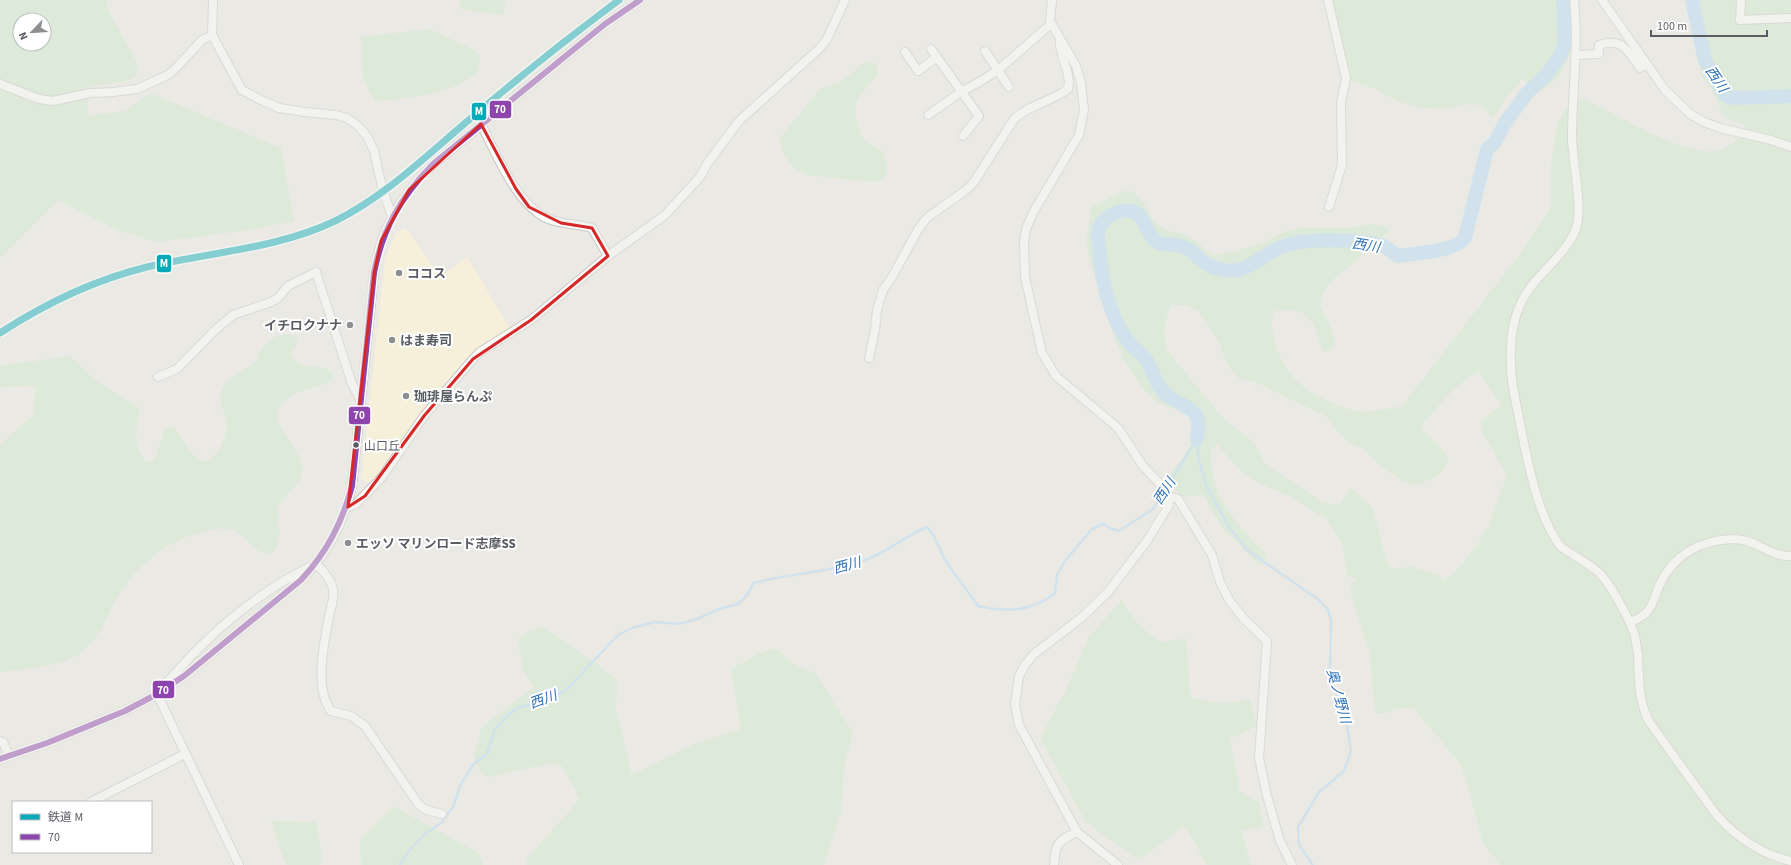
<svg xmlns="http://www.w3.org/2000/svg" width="1791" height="865" font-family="'Source Sans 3','Noto Sans JP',sans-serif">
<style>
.commercial{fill:#f6f0db}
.green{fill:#cfe8cc;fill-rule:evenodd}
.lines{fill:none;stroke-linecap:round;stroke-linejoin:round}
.stream{stroke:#b5daf7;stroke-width:2.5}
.river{stroke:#b5daf7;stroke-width:14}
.minor-casing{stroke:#c6c7c6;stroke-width:10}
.minor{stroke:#fcfcfb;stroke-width:8}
.bus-1-casing{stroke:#fff;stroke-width:9}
.bus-1{stroke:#8e44ad;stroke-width:6}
.rail-1-casing{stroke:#fff;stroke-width:10}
.rail-1{stroke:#09aab8;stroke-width:7}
.marked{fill:none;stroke:#d62828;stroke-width:3;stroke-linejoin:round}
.poi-dot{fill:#8c8e90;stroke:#fff;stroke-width:1.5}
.bus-dot{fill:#595d63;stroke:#fff;stroke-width:1.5}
.labels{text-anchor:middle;stroke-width:4;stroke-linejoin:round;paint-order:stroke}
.bus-label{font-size:12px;fill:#595d63;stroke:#fff;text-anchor:start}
.poi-label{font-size:13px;font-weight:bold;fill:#595d63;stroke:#fff;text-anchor:start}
.water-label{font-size:14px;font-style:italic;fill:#3173bb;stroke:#fff}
.line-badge{stroke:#fff;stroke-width:1.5}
.badge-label{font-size:11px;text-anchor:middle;font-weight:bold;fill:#fff}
</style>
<rect width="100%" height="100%" fill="#eae9e4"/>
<!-- commercial -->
<path class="commercial" d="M404,228L410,233L440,277L467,257L511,330L483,346L409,433L370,485L361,479L385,258L396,233Z"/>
<!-- green -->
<g class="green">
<path d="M0,0H106L108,10L137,63V76L124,82L87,86L88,116L126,111L150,93L281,148L294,221L249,230L156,242L118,230L58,200L0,258ZM20,20H44V44H20Z"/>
<path d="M460,0H505L504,15L460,9Z"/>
<path d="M1325,0H1570C1573,27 1576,54 1558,77C1554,82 1546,87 1541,91L1522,79L1506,97L1493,118L1480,105L1466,104L1444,109L1418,107L1397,101L1374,88L1342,78Z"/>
<path d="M1690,0H1791V865H1500L1482,841L1475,813L1462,767L1445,745L1413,708H1398L1385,713H1377L1374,706L1370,655L1351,595V586L1357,580L1347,575L1342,543L1327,519L1289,496L1257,482L1239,469L1217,444L1211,450C1208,496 1238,526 1268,556L1260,566L1220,524L1203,495L1181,496L1166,479L1185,455L1196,431L1192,422L1193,415L1181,406L1172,409L1155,401L1143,389L1123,358L1104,310L1088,253L1087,239L1091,207C1096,205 1125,190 1127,190C1143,192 1147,214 1157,224C1168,234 1180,231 1191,238C1198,243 1205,249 1213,255L1234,252L1261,243L1287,231L1301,228H1350L1372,224L1390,228L1389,232L1369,247L1354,263L1337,275L1323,292L1320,306C1325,318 1348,349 1323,352C1319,345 1319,336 1315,328C1307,310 1292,308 1275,311C1268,321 1273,331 1275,343C1284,376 1307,394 1338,405C1344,407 1350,410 1356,411C1371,413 1387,409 1402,406L1520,254L1551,207V167L1557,124L1566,108L1576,96C1611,109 1684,160 1720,150C1731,147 1739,138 1747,131L1744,124L1730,120L1723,115L1712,90L1702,76ZM1171,305H1186L1199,311L1218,340L1227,364L1238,378L1255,382L1326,416L1346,441L1364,449L1379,465L1402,481L1408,483L1415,485L1422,483L1438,475L1444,469L1449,457L1421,427C1438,406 1455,384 1479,371L1501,405L1481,421L1482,432L1507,475L1487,529L1473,551L1448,579L1443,580L1439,574L1419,570L1414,566L1395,569L1388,566L1373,509L1364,499L1350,488L1339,506L1321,501L1266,465L1253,442L1222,417L1166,349L1164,333L1166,320Z"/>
<path d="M430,29L474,50L480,57L479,70C457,94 406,99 375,101L363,79L361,37Z"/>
<path d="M866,61L873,62L877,67L878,74C852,104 850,104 864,141L882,151L887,164L885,178L874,182L807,175L793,167L784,155L779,139L820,89L842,81Z"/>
<path d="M286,334L295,336L298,342L291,352C297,376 331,358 334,378C319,391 291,387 281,406C270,428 300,447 302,466C304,484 287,491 280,504C274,518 284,535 277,546C264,568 246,535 234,530C218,524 186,536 171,544C150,556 129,576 117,597C106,617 99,641 79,654C56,668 26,668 0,672V445L33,415L36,386L0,387V366L70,356L96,381L140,408C137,427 131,446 146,462L154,461L165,430L172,427C183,434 191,458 201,461C215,465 227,436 227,425C228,413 217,406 221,393C226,374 245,373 256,361C259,358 259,353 261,350C266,340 276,336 286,334Z"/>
<path d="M1121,600L1139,625L1161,643L1186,638L1190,698C1212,702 1228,706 1250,699L1257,726L1230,739L1240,792L1259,803L1263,827L1241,830L1251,865H1207L1185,825L1139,860L1086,822L1040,738L1064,694L1088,639Z"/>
<path d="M544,627L617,679L616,710L632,775L692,745L741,729L731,669L758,654L775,648L795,665L816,674L853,733L844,766L841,814L824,865H527L526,860L580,799L562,766L551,763L488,777L479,770L474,756L482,727L534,687L522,668L518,639L529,631Z"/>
<path d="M393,806L478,853L483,865H361L360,840Z"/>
<path d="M271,821L316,822L322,855L320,865H287L281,852Z"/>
</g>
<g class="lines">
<!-- stream -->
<g class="stream">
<path d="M1197,439L1199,460L1206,485L1229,527L1247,550L1319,600L1328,610L1331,621L1330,668L1332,682L1346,718L1351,751L1344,771L1319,792L1298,827L1299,845L1313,865"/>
<path d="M400,865L408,852L425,834L442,822L453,807L461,784L473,765L487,753L495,729L509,714L520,707L549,701L566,690L618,635L632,628L655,622L679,624L697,619L719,609L738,604L747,595L754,583C789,573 826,573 862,561C886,554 904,536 927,527L934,536L945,560L978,606C1004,612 1033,612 1055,593L1057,575L1065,561L1092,529L1103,524L1112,529L1119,531L1153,509L1197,439"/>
</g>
<!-- river -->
<g class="river">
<path d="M1692,0L1705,61L1725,95L1733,98L1791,96"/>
<path d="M1197,439C1198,431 1200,422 1196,415C1188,404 1171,402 1162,390C1155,382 1153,370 1147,361C1142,353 1133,348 1128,341C1108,314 1102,280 1099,247C1099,240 1096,232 1100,226C1104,219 1112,214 1119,212C1146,203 1142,232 1157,242C1165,247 1177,242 1186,248C1197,254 1200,263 1215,268C1248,279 1259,253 1287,245C1308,238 1362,239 1383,246C1389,248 1393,253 1398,256C1416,253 1454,252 1465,238L1487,149L1495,142L1505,123L1527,93L1548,73L1560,56L1565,42L1563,0"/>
</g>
<!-- minor casing -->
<g class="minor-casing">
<g id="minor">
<path d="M213,0L212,35L242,90L263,101L279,108L305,112L336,115L347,118L357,125L367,136L374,151L382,187L392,217"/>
<path d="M1052,0L1050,21L1076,66L1081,83L1084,110L1079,135L1034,211L1026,229L1024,242L1025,277L1042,353L1056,376L1118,428L1143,466L1165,489L1168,496L1169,505L1147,541L1108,592L1081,618L1034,654L1025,665L1019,676L1015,704L1019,725L1077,832L1118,865"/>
<path d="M1328,0L1346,78L1341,103L1342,165L1329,207"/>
<path d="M1574,0C1579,46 1572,92 1572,139C1573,162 1583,209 1576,229C1565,257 1535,274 1522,301C1512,320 1510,345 1511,366C1511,381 1515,398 1518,413C1526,453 1536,515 1561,547C1573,555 1586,562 1597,571C1609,580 1631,622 1635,636C1636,642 1637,649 1638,654C1639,678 1638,702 1650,723L1715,813C1733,835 1762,855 1791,861"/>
<path d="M1602,0L1665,90L1690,114L1704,122L1720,128L1771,140L1791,147"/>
<path d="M1741,0L1740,20L1791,18"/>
<path d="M931,49L979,116L963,136"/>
<path d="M985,51L1009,87"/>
<path d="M905,52L918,71L937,57"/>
<path d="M1576,55L1599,54V45C1622,37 1628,51 1640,68L1647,64"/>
<path d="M0,84L39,99L53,101L90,93L113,92L137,89L168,75L175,69L202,40L212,35"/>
<path d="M928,115L961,92L981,81L998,70L1051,24"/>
<path d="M481,124C496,153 515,201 544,217C559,225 576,223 592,228L608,256"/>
<path d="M869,358L875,330L877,310L883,290L892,277L919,228L928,217L966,190L974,182L1014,119C1030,104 1051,102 1068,89C1072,72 1059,58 1060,41"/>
<path d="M158,377L177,369L214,331L233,315L271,302L278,298L288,286L316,272L352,384L361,401"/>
<path d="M1168,496L1178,499L1212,555L1220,582L1229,600L1244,619L1267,641L1259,758L1267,796L1280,841L1292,865"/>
<path d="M348,507L356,504L382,477L424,416L473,359L480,352L531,320L608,256L665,215L700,177L707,164L739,121L820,48L827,39L845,0"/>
<path d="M1630,622C1653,614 1651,604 1660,584C1674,554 1701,540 1733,539C1754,538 1770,557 1791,556"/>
<path d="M0,741L3,742L9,756"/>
<path d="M0,759L47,743L125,711L157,694L184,676L301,580C329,551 343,525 352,486L374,273C381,227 401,196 433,164L605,24L640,0"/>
<path d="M91,802L185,754"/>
<path d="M239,865L157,694C201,641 253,593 316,564C323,570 331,580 333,589C335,598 330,609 329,617C324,643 314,688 331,711L351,716L365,726L419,805L426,810L442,814"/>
<path d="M1054,865C1056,842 1057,842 1077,832"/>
</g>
</g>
<!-- minor -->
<use href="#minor" class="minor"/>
<!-- bus-1 casing -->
<g class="bus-1-casing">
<path id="bus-1" d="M0,759L47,743L125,711L157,694L184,676L301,580C327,552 342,523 352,486L374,273C383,227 401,197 433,164L605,24L640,0"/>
</g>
<!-- bus-1 -->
<use href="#bus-1" class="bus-1"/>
<!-- rail-1 casing -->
<g class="rail-1-casing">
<path id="rail-1" d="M0,333C46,303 94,280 147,267C210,252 277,249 335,221C386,196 427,155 470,119C518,78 568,38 619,0"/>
</g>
<!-- rail-1 -->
<use href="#rail-1" class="rail-1"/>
</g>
<!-- marked area -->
<path d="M0 0H1791V865H0ZM481,124L516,189L529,207L561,223L592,228L608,256L531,320L473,359L424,416L365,496L348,507L374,273L381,241L409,190Z" fill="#eae9e4" fill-opacity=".55" fill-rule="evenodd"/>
<path class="marked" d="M481,124L516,189L529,207L561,223L592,228L608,256L531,320L473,359L424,416L365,496L348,507L374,273L381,241L409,190Z"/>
<!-- markers -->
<g class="poi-dot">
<circle cx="399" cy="273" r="4"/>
<circle cx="350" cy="325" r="4"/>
<circle cx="392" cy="340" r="4"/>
<circle cx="406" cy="396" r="4"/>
<circle cx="348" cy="543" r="4"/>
</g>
<circle class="bus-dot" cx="356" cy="445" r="3.5"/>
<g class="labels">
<!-- bus labels -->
<g class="bus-label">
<text x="364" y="450">山口丘</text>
</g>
<!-- poi labels -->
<g class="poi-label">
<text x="407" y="278">ココス</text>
<text x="342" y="330" text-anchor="end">イチロクナナ</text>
<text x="400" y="345">はま寿司</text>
<text x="414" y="401">珈琲屋らんぷ</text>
<text x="356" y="548">エッソ マリンロード志摩SS</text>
</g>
<!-- water labels -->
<g class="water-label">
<text transform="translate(1717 79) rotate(56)" y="5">西川</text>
<text transform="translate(1366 245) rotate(9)" y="5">西川</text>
<text transform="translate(1164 491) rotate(-57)" y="5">西川</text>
<text transform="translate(847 565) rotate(-15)" y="5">西川</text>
<text transform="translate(1339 696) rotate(75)" y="5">奥ノ野川</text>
<text transform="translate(543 699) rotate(-20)" y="5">西川</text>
</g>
</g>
<g class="line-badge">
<rect x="489" y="100" width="23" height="19" rx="4" fill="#8e44ad"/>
<rect x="471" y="102" width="16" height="19" rx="4" fill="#09aab8"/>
<rect x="156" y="254" width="16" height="19" rx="4" fill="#09aab8"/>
<rect x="348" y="406" width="23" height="19" rx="4" fill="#8e44ad"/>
<rect x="152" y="680" width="23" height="19" rx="4" fill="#8e44ad"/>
</g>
<g class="badge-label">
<text x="500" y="113">70</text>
<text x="479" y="115">M</text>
<text x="164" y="267">M</text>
<text x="359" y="419">70</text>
<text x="163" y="694">70</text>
</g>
<!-- legend -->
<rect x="12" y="801" width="140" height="52" fill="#ffffff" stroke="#bdbec1"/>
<rect x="20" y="814" width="20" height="6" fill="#09aab8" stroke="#bdbec1"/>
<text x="48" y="821" font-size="12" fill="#595d63">鉄道 M</text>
<rect x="20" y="834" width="20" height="6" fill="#8e44ad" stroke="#bdbec1"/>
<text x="48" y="841" font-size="12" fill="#595d63">70</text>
<!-- north arrow -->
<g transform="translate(32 32) rotate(245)"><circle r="19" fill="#ffffff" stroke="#bdbec1"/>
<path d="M0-3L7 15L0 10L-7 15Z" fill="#8c8e90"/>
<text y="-6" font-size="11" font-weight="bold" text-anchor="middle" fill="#595d63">N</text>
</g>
<!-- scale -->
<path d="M1651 30v6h116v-6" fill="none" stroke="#595d63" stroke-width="2"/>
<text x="1657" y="30" font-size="12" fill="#595d63" stroke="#ffffff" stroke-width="3" paint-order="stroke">100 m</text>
</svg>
